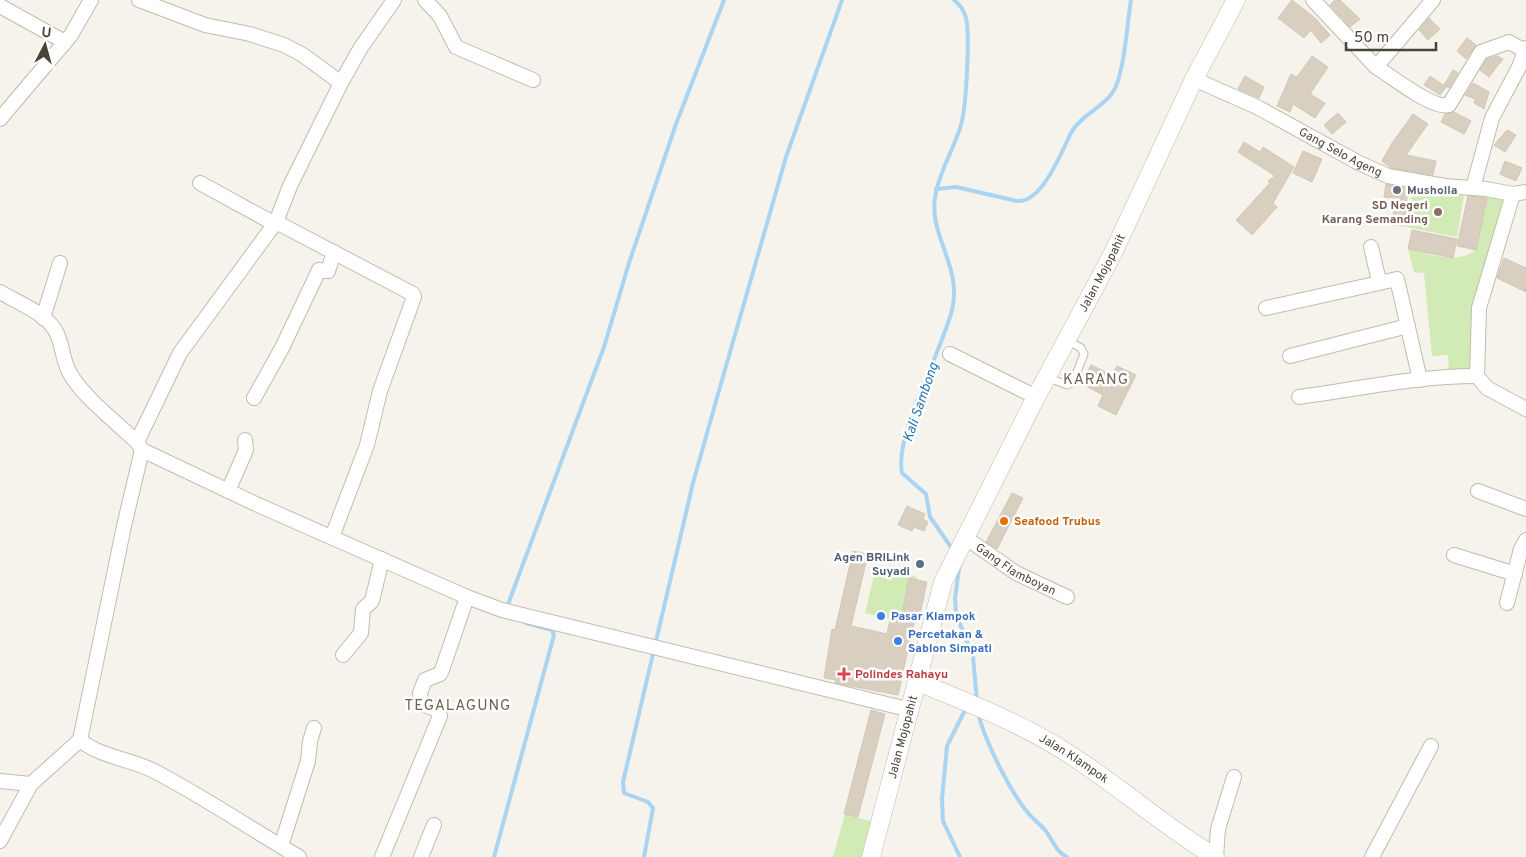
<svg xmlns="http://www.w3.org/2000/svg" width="1526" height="857" font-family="Overpass,sans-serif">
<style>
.green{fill:#d2eab5}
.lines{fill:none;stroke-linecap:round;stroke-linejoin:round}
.stream{stroke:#a9d4f2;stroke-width:4}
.building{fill:#d8cfc1;stroke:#d3c7b4}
.service-casing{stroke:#c2bbae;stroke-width:9}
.minor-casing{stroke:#c2bbae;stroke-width:16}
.tertiary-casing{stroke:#c2bbae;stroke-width:19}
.service{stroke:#fff;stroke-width:7}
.minor{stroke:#fff;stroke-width:14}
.tertiary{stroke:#fff;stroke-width:18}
.worship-dot{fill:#6b7280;stroke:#fff;stroke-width:2}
.education-dot{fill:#8d6e63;stroke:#fff;stroke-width:2}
.food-dot{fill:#e8710a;stroke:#fff;stroke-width:2}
.service-dot{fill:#5c6f8a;stroke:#fff;stroke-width:2}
.shop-dot{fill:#3f7fe0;stroke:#fff;stroke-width:2}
.health-dot{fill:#e0444e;stroke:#fff;stroke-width:2}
.labels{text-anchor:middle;stroke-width:5;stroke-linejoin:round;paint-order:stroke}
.street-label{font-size:12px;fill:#4b4439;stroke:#fff}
.worship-label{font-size:12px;font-weight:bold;fill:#5b616d;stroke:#fff;text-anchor:start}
.education-label{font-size:12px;font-weight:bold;fill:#785e54;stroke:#fff;text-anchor:end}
.food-label{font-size:12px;font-weight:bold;fill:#c56008;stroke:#fff;text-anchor:start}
.service-label{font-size:12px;font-weight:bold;fill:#4e5e75;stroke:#fff;text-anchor:end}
.shop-label{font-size:12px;font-weight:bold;fill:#366cbe;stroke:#fff;text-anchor:start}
.health-label{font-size:12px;font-weight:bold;fill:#be3a42;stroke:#fff;text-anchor:start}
.water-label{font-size:14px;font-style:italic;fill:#2e7ab2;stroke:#fff}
.quarter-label{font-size:15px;letter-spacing:1px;fill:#6e6250;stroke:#fff}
</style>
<rect width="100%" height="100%" fill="#f6f3ec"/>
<!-- green -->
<g class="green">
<path d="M1414,187L1464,196L1457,237L1406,227Z"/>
<path d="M1488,194L1503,197L1504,200L1471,369L1449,373L1448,355L1432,356L1424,273L1414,272L1408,249C1430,254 1456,265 1476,250Z"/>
<path d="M876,567L917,577L906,623L865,613Z"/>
<path d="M845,814L873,822L864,857H833Z"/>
</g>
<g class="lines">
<!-- stream -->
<g class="stream">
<path d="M936,189L956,187L1017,201C1042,203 1061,153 1071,133C1081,114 1108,106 1116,86C1125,64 1127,25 1131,0"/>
<path d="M953,550L930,517L926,494L902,473C894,435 942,351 952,310C963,265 926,234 936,192C941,169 954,148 961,125C966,108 971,30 965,15C963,9 959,4 954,0"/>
<path d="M960,562L955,598L956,614L973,657L977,701"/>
<path d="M507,607L604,347L629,263L676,124L724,0"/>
<path d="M978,713C985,741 1010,792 1029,814C1034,820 1040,824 1045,830C1053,840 1055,851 1067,857"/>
<path d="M494,857L554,635L552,630L526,623"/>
<path d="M644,857L653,808L648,802L624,793L623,782L693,483L718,394L786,157L842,0"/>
<path d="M960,857L943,821L942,799L947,746L967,706"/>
</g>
</g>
<!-- building -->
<g class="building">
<path d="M1292,0L1315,18L1330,35L1321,43L1311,30L1304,38L1278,18Z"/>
<path d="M1335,0H1340L1360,19L1350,27L1330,5Z"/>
<path d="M1429,18L1440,29L1428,40L1419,30Z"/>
<path d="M1467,38L1476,45L1466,59L1457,51Z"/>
<path d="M1312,56L1328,67L1310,94L1325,103L1315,118L1293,104L1290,112L1277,106L1291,74L1297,77Z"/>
<path d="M1497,56L1503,59L1489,77L1480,70L1487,59Z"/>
<path d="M1453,70L1458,73L1449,88L1444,85Z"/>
<path d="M1245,76L1264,87L1259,98L1238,89Z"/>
<path d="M1430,76L1446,87L1440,95L1424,85Z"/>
<path d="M1473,83L1489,92L1484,109L1474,103L1475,99L1465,95Z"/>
<path d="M1454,112L1471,121L1464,134L1441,122L1445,114Z"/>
<path d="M1338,113L1346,122L1332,134L1324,125Z"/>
<path d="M1413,114L1428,124L1406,155L1436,161L1433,175L1391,168L1382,161L1392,143Z"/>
<path d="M1507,130L1516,135L1505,152L1494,145Z"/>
<path d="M1244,142L1260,152L1263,147L1294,167L1273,203L1277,207L1252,235L1236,220L1270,183L1268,181L1275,176L1238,152Z"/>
<path d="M1303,151L1322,159L1312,182L1293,173Z"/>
<path d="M1505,161L1522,168L1516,181L1500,174Z"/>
<path d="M1386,184L1408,188L1404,226L1392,225L1395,198L1384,197Z"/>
<path d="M1468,196L1487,198L1476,250L1457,246Z"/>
<path d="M1412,230L1457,239L1453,258L1408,249Z"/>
<path d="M1504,258L1526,268V292L1497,278Z"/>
<path d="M1091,365L1112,375L1117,366L1136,375L1116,415L1098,406L1103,395L1082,384Z"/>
<path d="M1012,493L1023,498L997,549L986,542Z"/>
<path d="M907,506L925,514L923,519L928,522L924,531L914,527L912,531L898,525Z"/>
<path d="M853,551L868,554L851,626L887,634L890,620L896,621L898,613L902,614L909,578L927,582L919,619L915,618L898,695L835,683L836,680L824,678L832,629L835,630Z"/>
<path d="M871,710L885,714L858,817L844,814Z"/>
</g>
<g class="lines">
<!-- service casing -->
<g class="service-casing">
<path id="service" d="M1047,377L1067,385L1073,382L1084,354L1081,348L1067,340"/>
</g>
<!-- minor casing -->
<g class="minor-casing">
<g id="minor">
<path d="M139,0L205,25L250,34L284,45L303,55L341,83"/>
<path d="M425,0L440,16L456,47L533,80"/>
<path d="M1313,0L1376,67L1433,0"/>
<path d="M0,6L65,42"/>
<path d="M1376,67C1391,76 1433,110 1449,105L1481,52L1509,42L1525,51"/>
<path id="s1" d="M1194,79L1257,107L1359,163L1388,176L1445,186L1486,189L1513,194L1526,192"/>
<path d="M0,119L71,35L91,0"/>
<path d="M200,183L275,224"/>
<path d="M1473,188L1492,118L1519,67L1526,48"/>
<path d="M1513,194L1479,308L1477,376L1487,388L1526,409"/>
<path d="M276,222L413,294L414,297L380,391L367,445L332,537"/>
<path d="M1371,247L1379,281"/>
<path d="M0,292C18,303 49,314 57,334C64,349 62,362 72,377C89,402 115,421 137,442L142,450L258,505L467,597L502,610L911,710"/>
<path d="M1266,308L1397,279L1420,380"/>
<path d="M43,318L60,263"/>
<path d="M950,354L1036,397"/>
<path d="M1290,356L1408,326"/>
<path d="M1299,397C1358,389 1417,376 1477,376"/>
<path d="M254,398L282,348L319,270L328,271L334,252"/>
<path d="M137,442L180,353L276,222L290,186L341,83L360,49L394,0"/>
<path d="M142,450L124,526L80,740C100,757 131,759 154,771C204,797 251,829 299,857"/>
<path d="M228,491L246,450L245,440"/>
<path d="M1478,491L1526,509"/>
<path id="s2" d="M966,538L1016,573L1067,597"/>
<path d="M1454,555L1515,574"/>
<path d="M1507,603L1521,549L1526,540"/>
<path d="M343,655L361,633L363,609L372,601L382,559"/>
<path d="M0,781L31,784"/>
<path d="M0,841L31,784L80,740"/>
<path d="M281,846L308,761L310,741L314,728"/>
<path d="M382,857L440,716L436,709L421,704L420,693L425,680L440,674L442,670L467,597"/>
<path d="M421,857L434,825"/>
<path d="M1216,857L1218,829L1234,777"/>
<path d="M1372,857L1431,746"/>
</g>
</g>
<!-- tertiary casing -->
<g class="tertiary-casing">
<g id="tertiary">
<path id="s3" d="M918,682C969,703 1023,724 1069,754C1119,786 1164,826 1215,857"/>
<path id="s4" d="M871,857L943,582L1036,397L1113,253L1194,79L1236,0"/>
</g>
</g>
<!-- service -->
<use href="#service" class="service"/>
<!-- minor -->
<use href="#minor" class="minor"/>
<!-- tertiary -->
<use href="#tertiary" class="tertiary"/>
</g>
<!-- markers -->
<circle class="worship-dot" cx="1397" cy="190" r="5"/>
<circle class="education-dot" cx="1438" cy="212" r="5"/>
<circle class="food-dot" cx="1004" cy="521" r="5"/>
<circle class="service-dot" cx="920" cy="564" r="5"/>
<g class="shop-dot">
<circle cx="881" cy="616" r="5"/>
<circle cx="898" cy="641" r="5"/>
</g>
<path class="health-dot" d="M841.5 666.5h5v5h5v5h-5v5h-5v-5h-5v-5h5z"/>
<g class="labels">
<!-- street labels -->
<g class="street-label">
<text dy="4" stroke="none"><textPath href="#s1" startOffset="164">Gang Selo Ageng</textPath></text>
<text dy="4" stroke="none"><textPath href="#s4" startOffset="632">Jalan Mojopahit</textPath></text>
<text dy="4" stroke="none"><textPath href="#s2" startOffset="59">Gang Flamboyan</textPath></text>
<text dy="4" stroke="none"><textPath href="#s4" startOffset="124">Jalan Mojopahit</textPath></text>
<text dy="4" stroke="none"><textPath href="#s3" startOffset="174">Jalan Klampok</textPath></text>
</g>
<!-- worship labels -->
<g class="worship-label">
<text x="1407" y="194">Musholla</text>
</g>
<!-- education labels -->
<g class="education-label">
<text x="1428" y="209">SD Negeri<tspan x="1428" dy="14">Karang Semanding</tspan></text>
</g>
<!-- food labels -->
<g class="food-label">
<text x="1014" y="525">Seafood Trubus</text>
</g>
<!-- service labels -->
<g class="service-label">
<text x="910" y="561">Agen BRILink<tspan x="910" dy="14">Suyadi</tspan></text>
</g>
<!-- shop labels -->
<g class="shop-label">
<text x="891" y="620">Pasar Klampok</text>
<text x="908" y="638">Percetakan &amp;<tspan x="908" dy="14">Sablon Simpati</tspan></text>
</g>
<!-- health labels -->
<g class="health-label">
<text x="855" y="678">Polindes Rahayu</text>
</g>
<!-- water labels -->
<g class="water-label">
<text transform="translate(920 402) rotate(-71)" y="5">Kali Sambong</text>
</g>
<!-- quarter labels -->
<g class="quarter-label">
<text x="1096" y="384">KARANG</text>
<text x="458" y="710">TEGALAGUNG</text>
</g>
</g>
<!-- north arrow -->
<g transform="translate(45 45) rotate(6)" stroke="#ffffff" stroke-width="4" paint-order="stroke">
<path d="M0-4L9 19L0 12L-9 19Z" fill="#4b4439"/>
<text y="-8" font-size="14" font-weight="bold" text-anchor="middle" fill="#4b4439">U</text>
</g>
<!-- scale -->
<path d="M1346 42v8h90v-8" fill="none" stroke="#4b4439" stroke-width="2.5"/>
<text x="1354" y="42" font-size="15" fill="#4b4439" stroke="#ffffff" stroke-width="4" paint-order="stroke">50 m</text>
</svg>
